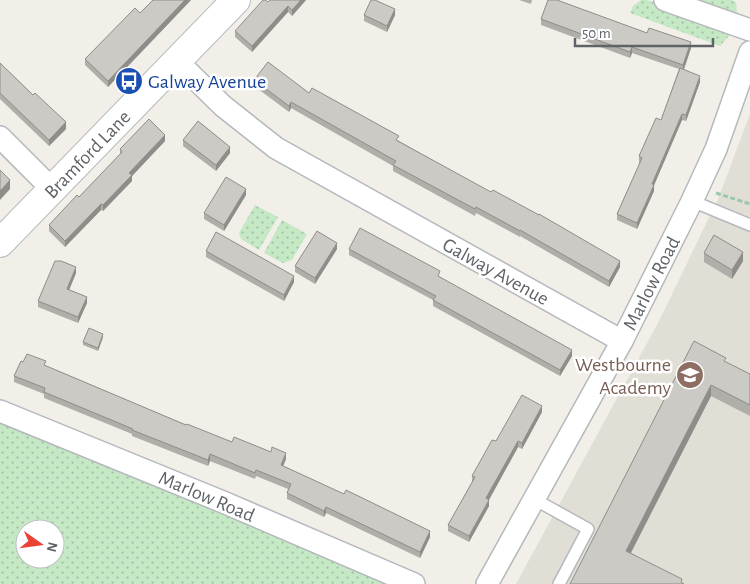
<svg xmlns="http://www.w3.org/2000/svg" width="750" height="584" font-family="'Alegreya Sans',sans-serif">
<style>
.education{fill:#e1ded6}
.grass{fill:url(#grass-dots);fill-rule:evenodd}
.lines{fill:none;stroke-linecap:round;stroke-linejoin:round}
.lane-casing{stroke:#b5b8bc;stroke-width:14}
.street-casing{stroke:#b5b8bc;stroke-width:24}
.secondary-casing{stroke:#b6babf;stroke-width:30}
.path{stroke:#9cc7a9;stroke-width:3;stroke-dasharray:5 2.5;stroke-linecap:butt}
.lane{stroke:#fff;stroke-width:11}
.street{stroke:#fff;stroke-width:21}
.secondary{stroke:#fff;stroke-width:28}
.wall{fill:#afaea9}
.shaded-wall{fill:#8f8d8a}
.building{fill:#cccac5;stroke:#8f8d8a}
.labels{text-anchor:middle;stroke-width:5;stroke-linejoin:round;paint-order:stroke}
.transit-label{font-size:20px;fill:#164399;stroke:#fff;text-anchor:start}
.street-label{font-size:20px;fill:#5f6368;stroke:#fff}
.education-label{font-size:20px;fill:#785e54;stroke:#fff;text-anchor:end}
</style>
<defs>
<pattern id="grass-dots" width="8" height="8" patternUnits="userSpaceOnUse" patternTransform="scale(1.25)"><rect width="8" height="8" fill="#c5e8c5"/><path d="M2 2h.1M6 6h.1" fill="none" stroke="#a3c0a4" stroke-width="1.8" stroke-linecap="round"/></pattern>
</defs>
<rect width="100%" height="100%" fill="#f1efe8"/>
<!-- education -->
<path class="education" d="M750,114V584H516L659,321L719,197Z"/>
<!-- grass -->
<g class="grass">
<path d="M641,0H647L729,28V36L720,46L630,13L633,6Z"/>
<path d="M680,0H732L736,2L737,14Z"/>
<path d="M255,205L278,217L259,250L241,239L239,233Z"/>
<path d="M282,220L307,234L292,260L283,263L264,253Z"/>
<path d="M0,422L391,584H0ZM25,529H55V559H25Z"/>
</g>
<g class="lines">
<!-- lane casing -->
<g class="lane-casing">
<g id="lane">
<path d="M692,201L750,225"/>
<path d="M534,499L588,529L559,584"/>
</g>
</g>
<!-- street casing -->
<g class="street-casing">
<g id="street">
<path d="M665,0L750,30"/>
<path d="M177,61L223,106L276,148L622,341"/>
<path d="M0,137L52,189"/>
<path d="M0,411L223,502L414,584"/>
<path d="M487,584L622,341L692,201L716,149L750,52"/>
</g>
</g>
<!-- secondary casing -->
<g class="secondary-casing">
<path id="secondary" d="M0,243L236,0"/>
</g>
<!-- path -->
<path class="path" d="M716,193L750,204"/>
<!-- lane -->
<use href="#lane" class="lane"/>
<!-- street -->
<use href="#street" class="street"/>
<!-- secondary -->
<use href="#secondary" class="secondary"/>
</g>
<!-- wall -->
<g class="wall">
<path d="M153,0H191L108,87L85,65V59L140,13Z"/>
<path d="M306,0L292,16L288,12L252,52L235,37V31L268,2Z"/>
<path d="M519,0H532L531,4Z"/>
<path d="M364,15H395L387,32L364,21Z"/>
<path d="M541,19L691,48L684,70L700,82L686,121L682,120L654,185V191L637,229L617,220V214L640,163H639V156L661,120L679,69L632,53L630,58L541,25Z"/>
<path d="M0,63L33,95L66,129L49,146L0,99Z"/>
<path d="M254,80L309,93L399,141L620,267L609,287L520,236V237L476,213L475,216L393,171V166L291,108L289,112L254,86Z"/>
<path d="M183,140L230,153L216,171L183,146Z"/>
<path d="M165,141L132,176V181L103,211L101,210L65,247L49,231V225L79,197L120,155V149Z"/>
<path d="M246,195L224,231L204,219V213Z"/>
<path d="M337,249L315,284L295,272V266Z"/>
<path d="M349,249L440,277L572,356L560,376L433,306V300L349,255Z"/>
<path d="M206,251L294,282L284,301L206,257Z"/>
<path d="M704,253L743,261L732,279L704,262Z"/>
<path d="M76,273L69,290L87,303L78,323L38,307V301Z"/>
<path d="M103,337L98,351L83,345V342Z"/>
<path d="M23,362L46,366L186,425L232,442L286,459L283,466L430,537L420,558L326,513L324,517L287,499V493L288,489L256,476L255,479L210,461L208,466L132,436V434L44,398V394L14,382V376Z"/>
<path d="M726,362L750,374V416L711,396L631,553L682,583L570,584Z"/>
<path d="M542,412L522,449L518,447L489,500V506L469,542L448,531V525L472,482V476L496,441Z"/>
</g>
<!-- shaded-wall -->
<g class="shaded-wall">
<path d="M185,0H191L108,87V81Z"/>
<path d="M301,0H306L292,16V10Z"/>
<path d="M288,6V12L252,52V46Z"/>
<path d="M395,9V15L387,32V26Z"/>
<path d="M691,42V48L683,71V65Z"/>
<path d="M632,47V53L630,58V52Z"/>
<path d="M700,76V82L686,121V115Z"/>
<path d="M291,102V108L289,112V106Z"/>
<path d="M682,114V120L652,190V184Z"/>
<path d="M66,122V129L49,146V140Z"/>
<path d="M165,135V141L132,176V181L103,211V205L129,173Z"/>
<path d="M230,147V153L216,171V165Z"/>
<path d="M10,180V189L0,200V191Z"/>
<path d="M654,185V191L637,229V223Z"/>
<path d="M246,189V195L224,231V225Z"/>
<path d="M101,204V210L65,247V241Z"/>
<path d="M337,243V249L315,284V278Z"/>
<path d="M743,252V261L732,279V270Z"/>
<path d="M620,261V267L609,287V281Z"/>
<path d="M76,267V273L67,295V289Z"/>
<path d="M294,276V282L284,301V295Z"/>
<path d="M87,297V303L78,323V317Z"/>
<path d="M103,334V337L98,351V348Z"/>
<path d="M572,350V356L560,376V370Z"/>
<path d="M711,385V396L626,562V551Z"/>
<path d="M542,406V412L522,449V443Z"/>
<path d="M518,441V447L486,505V498Z"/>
<path d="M286,453V459L281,471V465Z"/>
<path d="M210,454V461L208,466V460Z"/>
<path d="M489,500V506L469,542V536Z"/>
<path d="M326,507V513L324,517V511Z"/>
<path d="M430,531V537L420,558V552Z"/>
</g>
<!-- building -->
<g class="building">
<path d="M153,0H185L108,81L85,59L135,8L140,13Z"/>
<path d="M263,0H265L268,2L270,0H301L292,10L288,6L252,46L235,31Z"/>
<path d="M371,0H375L395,9L387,26L364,15Z"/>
<path d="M548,0H557L647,33L649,28L691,42L683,65L632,47L630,52L541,19Z"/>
<path d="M268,62L309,93L312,88L399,136L396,140L491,192L493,190L539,215V214L620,261L609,281L520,230V231L476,207L475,209L393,165L396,161L291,102L289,106L254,80Z"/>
<path d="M0,63L33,95L35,93L66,122L49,140L0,93Z"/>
<path d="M680,68L700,76L686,115L682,114L652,184L654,185L637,223L617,214L642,158L639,156L656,118L661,120Z"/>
<path d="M149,119L165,135L129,173L132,175L103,205L101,204L65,241L49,225L77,195L79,197L122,152L120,149Z"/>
<path d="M198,121L230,147L216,165L183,140Z"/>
<path d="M0,170L10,180L0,191Z"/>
<path d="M226,177L246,189L224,225L204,213Z"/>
<path d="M360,228L440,271L438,276L572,350L560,370L433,300L436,296L349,249Z"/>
<path d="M317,231L337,243L315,278L295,266Z"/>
<path d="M216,232L294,276L284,295L206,251Z"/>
<path d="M714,235L743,252L732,270L704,253Z"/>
<path d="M55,261H61L76,267L67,289L87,297L78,317L38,301Z"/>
<path d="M89,328L103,334L98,348L83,342Z"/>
<path d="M694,341L726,358L724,361L750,374V405L711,385L626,551L682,579L681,582L684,584H570Z"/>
<path d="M27,354L46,361L44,365L186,425L187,424L232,442L234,437L271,452L272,447L286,453L281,465L344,494L346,490L430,531L420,552L326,507L324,511L287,493L291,484L256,470L255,473L210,454L208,460L132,430L133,429L44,392L45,388L14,376L21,361L23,362Z"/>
<path d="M522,395L542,406L522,443L518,441L486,498L489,500L469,536L448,525L475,477L472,476L492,440L496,441Z"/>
</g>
<!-- icons -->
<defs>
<g id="bus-disc" transform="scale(1.4375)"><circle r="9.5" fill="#1a4fb4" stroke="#fff"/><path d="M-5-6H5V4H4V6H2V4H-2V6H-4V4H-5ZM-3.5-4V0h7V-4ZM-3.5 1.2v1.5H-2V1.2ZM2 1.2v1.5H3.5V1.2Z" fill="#fff"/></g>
<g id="school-disc" transform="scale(1.4375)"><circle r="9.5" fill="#8d6e63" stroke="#fff"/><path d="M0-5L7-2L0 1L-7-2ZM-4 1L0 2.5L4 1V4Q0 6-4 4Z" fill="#fff"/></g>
</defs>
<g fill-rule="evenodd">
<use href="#bus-disc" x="129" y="81"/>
<use href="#school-disc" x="690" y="375"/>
</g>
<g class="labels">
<!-- transit labels -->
<g class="transit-label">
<text x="148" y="88">Galway Avenue</text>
</g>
<!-- street labels -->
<g class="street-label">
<text transform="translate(87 154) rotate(-46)" y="7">Bramford Lane</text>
<text transform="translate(496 271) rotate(29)" y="7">Galway Avenue</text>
<text transform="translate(651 283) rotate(-63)" y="7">Marlow Road</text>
<text transform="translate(207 496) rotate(23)" y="7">Marlow Road</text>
</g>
<!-- education labels -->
<g class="education-label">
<text x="671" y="371">Westbourne<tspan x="671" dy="23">Academy</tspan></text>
</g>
</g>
<!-- north arrow -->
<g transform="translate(40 544) rotate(104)"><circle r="24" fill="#ffffff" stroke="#bfc1c3"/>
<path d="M0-4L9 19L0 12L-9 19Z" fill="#ea4335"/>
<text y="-8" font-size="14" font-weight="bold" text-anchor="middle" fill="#5f6368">N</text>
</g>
<!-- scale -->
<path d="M575 38v8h138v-8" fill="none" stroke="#5f6368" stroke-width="2.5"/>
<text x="582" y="38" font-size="15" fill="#5f6368" stroke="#ffffff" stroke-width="4" paint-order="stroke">50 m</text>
</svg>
